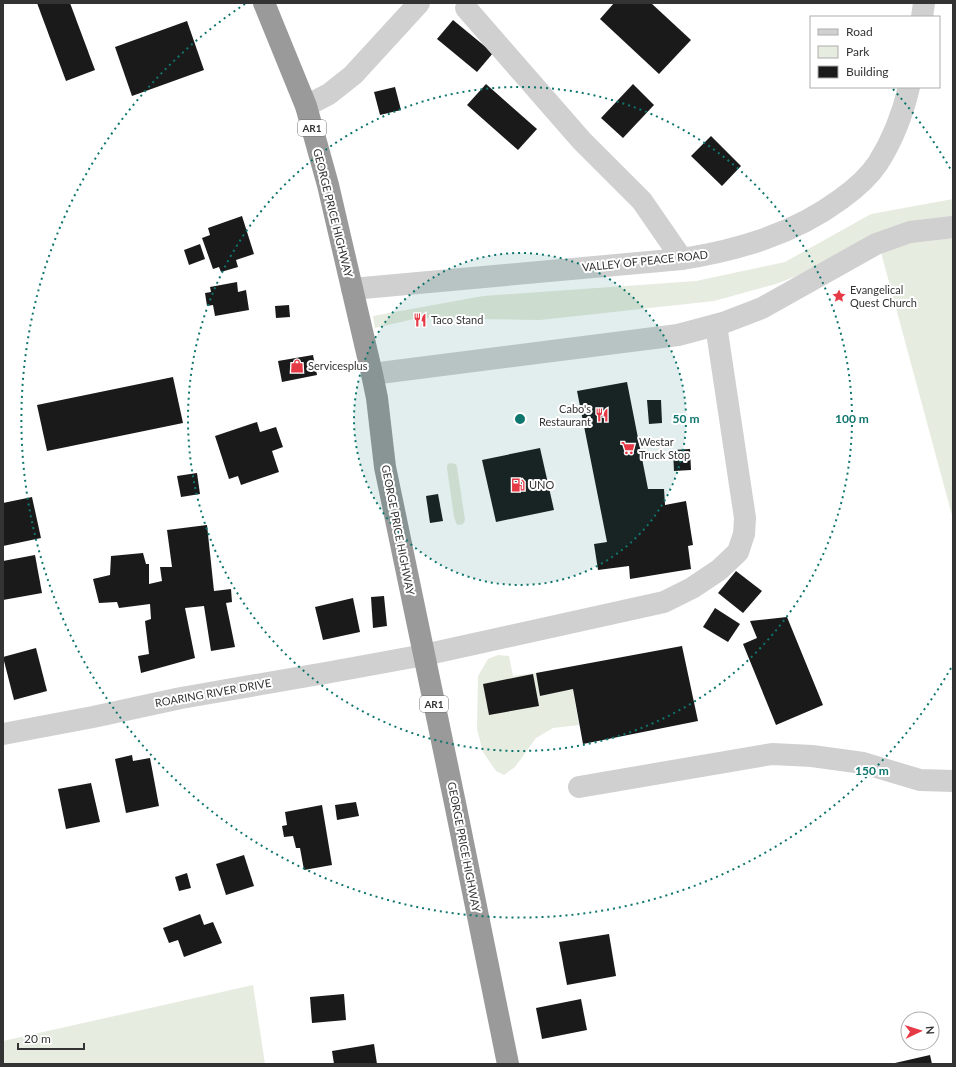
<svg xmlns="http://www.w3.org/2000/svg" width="956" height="1067" font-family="Lato,sans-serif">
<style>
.green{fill:#e6ecdf}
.building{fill:#1a1a1a}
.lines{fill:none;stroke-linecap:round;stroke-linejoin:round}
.minor{stroke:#d0d0d0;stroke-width:22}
.highway{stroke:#9a9a9a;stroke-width:22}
.ring{fill:none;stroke:#0f766e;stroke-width:2;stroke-dasharray:2 4}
.labels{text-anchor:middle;stroke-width:4;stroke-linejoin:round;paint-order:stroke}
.shield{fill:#fff;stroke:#707070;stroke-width:1}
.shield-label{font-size:10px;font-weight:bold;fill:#333}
.street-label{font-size:11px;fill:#333;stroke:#fff}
.poi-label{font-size:11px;fill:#333;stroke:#fff;text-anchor:start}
.centre{fill:#0f766e;stroke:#fff;stroke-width:2}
.ring-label{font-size:12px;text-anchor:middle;font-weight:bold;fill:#0f766e;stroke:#fff;stroke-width:4;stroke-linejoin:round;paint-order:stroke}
</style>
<rect width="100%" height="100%" fill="#fff"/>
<!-- green -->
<g class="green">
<path d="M953,199V519L876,234L832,262L776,284L714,301L540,320L418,318L375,328L373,316L483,296L696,281L785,262L871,214Z"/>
<path d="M450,463L456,464L457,467L465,520L463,524L458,525L456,523L454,517L447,468V465Z"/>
<path d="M498,655L509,656L513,676L536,673L540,696L573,689L579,725L553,728L536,738L515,767L504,775L496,771L483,752L477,729L478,676L488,659Z"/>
<path d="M253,985L265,1064H3V1041Z"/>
</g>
<!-- building -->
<g class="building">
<path d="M37,3H70L95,70L66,81Z"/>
<path d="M614,3H651L691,40L659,74L600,19Z"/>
<path d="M453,20L493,53L477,72L437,39Z"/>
<path d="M187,21L204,70L132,96L115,47Z"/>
<path d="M486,84L537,129L518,150L467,105Z"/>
<path d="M633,84L654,105L623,138L601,118Z"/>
<path d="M395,87L401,110L380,115L374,92Z"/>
<path d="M711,136L741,166L722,186L691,156Z"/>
<path d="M242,216L254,254L236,260L238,267L221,272L219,267L213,269L202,238L210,235L208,228Z"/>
<path d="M200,244L205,259L189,265L184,250Z"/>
<path d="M237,282L238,292L246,290L249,310L215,316L213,305L207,306L205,293L211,292L210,287Z"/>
<path d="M289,305L290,317L276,318L275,306Z"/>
<path d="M313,355L317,375L282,382L278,361Z"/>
<path d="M173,377L183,423L47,451L37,405Z"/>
<path d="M627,382L648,489H664L665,505L686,501L693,545L688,546L691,569L630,579L629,566L598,570L594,544L607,542L577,391Z"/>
<path d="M647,400H661L662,423L649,424Z"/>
<path d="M257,422L260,432L276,427L283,447L272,451L279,472L241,485L238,476L229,479L215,436Z"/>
<path d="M540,448L554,510L496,522L482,460Z"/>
<path d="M690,449L691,470L674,471L673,450Z"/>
<path d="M197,473L200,494L181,497L177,476Z"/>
<path d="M438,494L443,521L430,523L426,496Z"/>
<path d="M32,497L41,538L3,546V503Z"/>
<path d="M207,525L214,591L231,589L232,602L226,603L235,647L211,651L204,606L185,608L195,658L141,673L138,656L149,654L145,621L151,619L150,604L119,608L117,602L99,603L93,579L110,575L111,556L143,553L146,564H149V584L162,581L160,567H172L167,530Z"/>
<path d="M35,555L42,593L3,600V561Z"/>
<path d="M736,571L762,591L743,613L718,593Z"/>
<path d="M384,596L387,626L373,628L371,597Z"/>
<path d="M353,598L360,632L323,640L315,607Z"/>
<path d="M715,608L740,624L728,642L703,627Z"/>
<path d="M787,617L823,705L776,725L743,644L757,638L750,621Z"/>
<path d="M682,646L698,721L583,744L573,689L540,696L536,673Z"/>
<path d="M36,648L47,691L14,700L3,657Z"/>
<path d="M533,674L539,706L489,715L483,684Z"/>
<path d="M132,755L133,761L150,758L159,806L126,813L115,759Z"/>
<path d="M91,783L100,822L66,829L58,789Z"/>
<path d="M356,802L359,816L337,820L335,805Z"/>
<path d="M322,805L332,865L304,870L300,848H296L293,836L284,837L282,826L287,825L285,812Z"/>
<path d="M244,855L254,886L226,895L216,864Z"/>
<path d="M187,873L191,888L179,891L175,877Z"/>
<path d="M200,914L204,925L213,922L222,943L184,957L178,940L169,943L163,928Z"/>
<path d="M609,934L616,976L567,985L559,942Z"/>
<path d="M344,994L346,1020L312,1023L310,997Z"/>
<path d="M581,999L587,1030L542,1039L536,1008Z"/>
<path d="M374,1044L377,1064H334L332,1051Z"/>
<path d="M930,1055L932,1064H896L895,1063Z"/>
</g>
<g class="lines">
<!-- minor -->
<g class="minor">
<path d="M466,8L582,141L642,201L682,259"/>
<path d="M922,17L924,3"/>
<path d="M306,106L329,94L353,75L419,3"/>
<path d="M352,289L682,259C738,250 794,234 841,199C855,189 868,178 878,163C892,141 903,113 909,87"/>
<path d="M372,374L678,335L723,323L762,308L876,244L910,232L953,227"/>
<path d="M3,734L93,717L181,698L331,672L424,655L664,602L692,588L719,570L738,552L744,534L745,518L716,325"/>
<path d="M579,787L772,754L812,756L863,763L920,780L953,781"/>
</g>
<!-- highway -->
<path class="highway" d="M264,3L306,106L328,185L372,374L377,398L385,467L456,808L508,1064"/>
</g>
<!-- distance rings -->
<circle cx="520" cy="419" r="166" fill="#0f766e" fill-opacity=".12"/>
<g class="ring">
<circle cx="520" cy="419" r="166"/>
<circle cx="520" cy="419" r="332"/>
<path d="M951 668A498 498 0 1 1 245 4M893 89A498 498 0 0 1 951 170"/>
</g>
<!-- icons -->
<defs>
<g id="sight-bare" transform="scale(1.08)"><path d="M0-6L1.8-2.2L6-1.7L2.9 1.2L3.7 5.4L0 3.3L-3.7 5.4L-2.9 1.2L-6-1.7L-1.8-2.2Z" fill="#e63946" stroke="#fff" stroke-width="2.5" paint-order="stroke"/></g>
<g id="restaurant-bare" transform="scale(1.08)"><path d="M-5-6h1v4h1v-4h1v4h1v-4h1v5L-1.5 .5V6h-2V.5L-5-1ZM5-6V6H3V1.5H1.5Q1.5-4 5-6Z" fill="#e63946" stroke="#fff" stroke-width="2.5" paint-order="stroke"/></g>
<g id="shop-bare" transform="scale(1.08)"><path d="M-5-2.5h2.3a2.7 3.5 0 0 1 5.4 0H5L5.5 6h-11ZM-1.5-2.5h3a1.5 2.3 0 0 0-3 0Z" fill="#e63946" stroke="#fff" stroke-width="2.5" paint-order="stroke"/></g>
<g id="supermarket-bare" transform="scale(1.08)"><path d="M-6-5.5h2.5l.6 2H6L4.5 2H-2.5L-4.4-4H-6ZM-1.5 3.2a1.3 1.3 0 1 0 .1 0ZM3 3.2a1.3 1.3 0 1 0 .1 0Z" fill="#e63946" stroke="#fff" stroke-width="2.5" paint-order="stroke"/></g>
<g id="fuel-bare" transform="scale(1.08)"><path d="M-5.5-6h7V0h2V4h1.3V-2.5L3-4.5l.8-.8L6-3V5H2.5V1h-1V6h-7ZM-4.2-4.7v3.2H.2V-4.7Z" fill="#e63946" stroke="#fff" stroke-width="2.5" paint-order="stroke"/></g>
</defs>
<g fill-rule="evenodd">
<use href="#sight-bare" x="839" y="296"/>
<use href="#restaurant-bare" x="420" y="320"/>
<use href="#shop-bare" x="297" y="366"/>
<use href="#restaurant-bare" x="602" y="415"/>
<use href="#supermarket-bare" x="628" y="448"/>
<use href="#fuel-bare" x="518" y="485"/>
</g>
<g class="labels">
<!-- shield labels -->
<g class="shield">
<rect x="298" y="120" width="28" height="16" rx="3"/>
<rect x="420" y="696" width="28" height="16" rx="3"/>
</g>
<g class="shield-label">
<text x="312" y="132">AR1</text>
<text x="434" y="708">AR1</text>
</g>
<!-- street labels -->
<g class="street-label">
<text transform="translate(333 213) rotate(76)" y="4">GEORGE PRICE HIGHWAY</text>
<text transform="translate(645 261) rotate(-6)" y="4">VALLEY OF PEACE ROAD</text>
<text transform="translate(398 530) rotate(79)" y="4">GEORGE PRICE HIGHWAY</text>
<text transform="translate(213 693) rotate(-10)" y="4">ROARING RIVER DRIVE</text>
<text transform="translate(464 847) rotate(79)" y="4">GEORGE PRICE HIGHWAY</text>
</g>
<!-- poi labels -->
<g class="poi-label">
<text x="850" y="294">Evangelical<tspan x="850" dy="13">Quest Church</tspan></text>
<text x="431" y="324">Taco Stand</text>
<text x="308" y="370">Servicesplus</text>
<text x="591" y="413" text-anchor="end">Cabo's<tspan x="591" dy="13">Restaurant</tspan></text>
<text x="639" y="446">Westar<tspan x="639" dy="13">Truck Stop</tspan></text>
<text x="529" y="489">UNO</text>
</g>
</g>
<circle cx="520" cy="419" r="6" class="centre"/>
<g class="ring-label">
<text x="686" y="423">50 m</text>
<text x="852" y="423">100 m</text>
<text x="872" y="775">150 m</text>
</g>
<!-- border -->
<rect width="956" height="1067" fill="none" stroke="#333333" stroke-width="8"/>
<!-- legend -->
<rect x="810" y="16" width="130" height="72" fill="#ffffff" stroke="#adadad"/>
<rect x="818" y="29" width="20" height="6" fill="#d0d0d0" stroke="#adadad"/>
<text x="846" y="36" font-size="12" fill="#333333">Road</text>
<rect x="818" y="46" width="20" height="12" fill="#e6ecdf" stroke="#adadad"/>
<text x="846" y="56" font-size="12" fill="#333333">Park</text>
<rect x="818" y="66" width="20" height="12" fill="#1a1a1a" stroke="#adadad"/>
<text x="846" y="76" font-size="12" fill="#333333">Building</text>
<!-- north arrow -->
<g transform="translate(920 1031) rotate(86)"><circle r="19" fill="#ffffff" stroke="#adadad"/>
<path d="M0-3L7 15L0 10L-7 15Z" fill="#e63946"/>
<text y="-6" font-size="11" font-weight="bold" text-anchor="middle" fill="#333333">N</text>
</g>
<!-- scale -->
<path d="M18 1043v6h66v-6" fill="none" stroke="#333333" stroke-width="2"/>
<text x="24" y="1043" font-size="12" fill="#333333" stroke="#ffffff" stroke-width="3" paint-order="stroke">20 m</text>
</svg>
